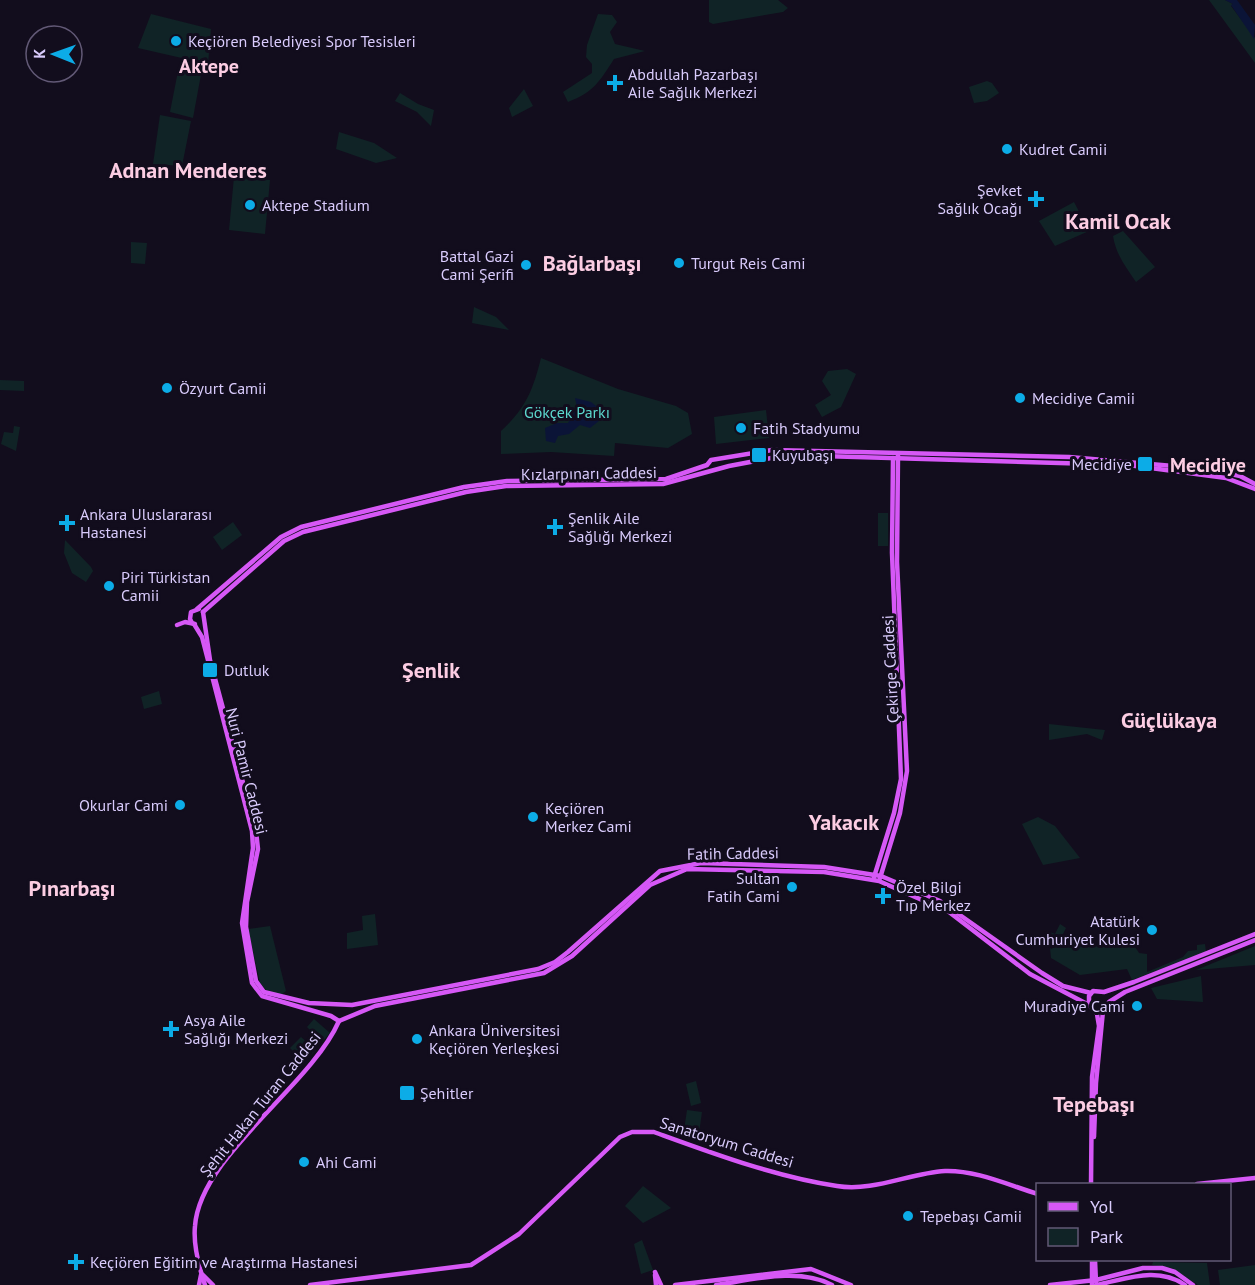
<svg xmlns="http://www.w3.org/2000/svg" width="1255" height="1285" font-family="'PT Sans',sans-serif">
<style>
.green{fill:#102326}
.water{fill:#0b1437}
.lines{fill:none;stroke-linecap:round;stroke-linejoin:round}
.major{stroke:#d658f6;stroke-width:4.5}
.poi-dot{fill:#0cace7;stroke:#120d1d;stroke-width:2}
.labels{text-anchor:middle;stroke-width:6;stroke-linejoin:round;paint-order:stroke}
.poi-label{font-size:16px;fill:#d9cbfc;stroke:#120d1d;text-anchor:start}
.park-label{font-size:16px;fill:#5cd7cd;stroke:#120d1d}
.street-label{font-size:16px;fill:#d9cbfc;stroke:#120d1d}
.quarter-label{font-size:20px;font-weight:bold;fill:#fccde3;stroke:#120d1d}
.district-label{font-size:22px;font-weight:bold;fill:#fccde3;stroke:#120d1d}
</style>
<rect width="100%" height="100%" fill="#120d1d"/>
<!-- green -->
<g class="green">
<path d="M709,0H778L788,8L783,12L713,24L709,22Z"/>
<path d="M1209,0H1225L1233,4L1231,6L1255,38V63Z"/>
<path d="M151,14L211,29L208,64L138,48Z"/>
<path d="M598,14L612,15L617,22L610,32L615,44L645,51L614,59C599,82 594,92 568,102L563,92L592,73V64L586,57L587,45Z"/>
<path d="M179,66L202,69L193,118L170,112Z"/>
<path d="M987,81L992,83L999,93L987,101L974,103L969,87Z"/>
<path d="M524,89L533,106L512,117L509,108Z"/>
<path d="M400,93L418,104L434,110L431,126L417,112L395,101Z"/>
<path d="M160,115L191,121L182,166L153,164Z"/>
<path d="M339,132L374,143L397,158L376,163L336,149Z"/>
<path d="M234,177L270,180L265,234L229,230Z"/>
<path d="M1074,202L1089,231L1055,246L1039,221Z"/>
<path d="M1123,231L1155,267L1136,282C1126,267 1116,255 1113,236Z"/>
<path d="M131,242L147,243L145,264L131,263Z"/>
<path d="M474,307L496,317L509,330L472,323Z"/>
<path d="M541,358L618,389L676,406L688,413L692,434L668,448L615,443L614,456L551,452L501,454V431C526,408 533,390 541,358Z"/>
<path d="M847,369L856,374L841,407L822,417L815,405L831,395L822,381L828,371Z"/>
<path d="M0,380L24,381V391L0,390Z"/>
<path d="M766,410L769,438L716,444L714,417Z"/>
<path d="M14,426L20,427L16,451L1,444L4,432L13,433Z"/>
<rect x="878" y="513" width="10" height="33"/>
<path d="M233,522L242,535L222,550L213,537Z"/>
<path d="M65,540L91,567L93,571L86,582L72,573L64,553Z"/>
<path d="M159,691L162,704L144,709L141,697Z"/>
<path d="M1049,724L1105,730L1102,740L1087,734L1049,740Z"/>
<path d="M1038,817L1055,826L1080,858L1043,865L1022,824Z"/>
<path d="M375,914L378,945L347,949V933L363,930L362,916Z"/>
<path d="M1060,924L1066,928L1061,938C1072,944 1086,946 1099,946C1114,946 1130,936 1139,953L1147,954V972L1183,957L1188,951L1197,950V945L1205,944L1206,952L1132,980L1127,969L1080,975L1051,958L1050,948L1052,949L1057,940L1049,935L1050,932L1055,934Z"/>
<path d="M270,926L286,991L281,995L266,990L260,983L248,929Z"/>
<path d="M1255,946V965L1196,970Z"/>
<path d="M1201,976L1203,1002L1157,999L1151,988Z"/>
<path d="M314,1019L330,1033L322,1042L307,1027Z"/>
<path d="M301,1037L316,1050L304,1062L290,1048Z"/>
<path d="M696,1081L701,1103L691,1106L686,1084Z"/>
<path d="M687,1110L702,1112L698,1140L683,1137Z"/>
<path d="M643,1186L671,1208L643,1223L625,1206Z"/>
<path d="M642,1240L653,1270L641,1274L634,1244Z"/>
<path d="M1153,1262L1207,1263L1210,1285H1198L1172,1268L1152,1265Z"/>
<path d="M1255,1265V1285H1220L1218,1270Z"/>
</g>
<!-- water -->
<g class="water">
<path d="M1225,0H1237L1255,25L1254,39L1231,5L1233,4Z"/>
<path d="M575,398L591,402L600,409L599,421L590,428L580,425L569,434L558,436L555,443L546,441L545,428L557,423H568L577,407Z"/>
</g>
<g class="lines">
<!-- major -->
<g class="major">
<path d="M197,609L281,537L301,527L464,487L507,481L666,479L707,465L711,460L772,450L1069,457L1208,469L1240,476L1255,484"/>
<path d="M203,612L210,660L256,831L258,849L247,902L246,927L256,981L264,992L309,1003L352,1005L538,969L555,962L568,952L660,871L701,863L824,867L881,876L940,901L1042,973L1063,986L1091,993"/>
<path d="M203,612L284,541L303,532L466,492L506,486L663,484L729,466L787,455L1128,465L1226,478L1255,489"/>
<path d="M192,623L190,619L191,612L199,609"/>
<path d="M194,624L202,637L252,831L253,848L242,923L252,983L262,996L331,1016L339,1021"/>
<path d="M177,625L185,622L195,624"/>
<path d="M874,877L894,813L901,779L892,553L893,458"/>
<path d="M880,878L900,813L907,771L897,562L898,455"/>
<path d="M1089,1005V996L1093,991L1104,992L1134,982L1255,934"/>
<path d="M1096,1011L1103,1010L1109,1002L1125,992L1255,940"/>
<path d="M339,1021L375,1006L544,973L572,956L650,885L687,869L824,872L879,881L949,912L1030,974L1089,1005L1097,1014L1099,1026L1092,1077L1091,1184"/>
<path d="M1094,1137L1096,1083L1103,1011"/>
<path d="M1197,1184L1255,1178"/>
<path d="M1092,1260V1285"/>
<path d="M1095,1260L1096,1282"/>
<path d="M655,1272L661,1285"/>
<path d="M203,1275L213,1285"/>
<path d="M655,1275L656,1285"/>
<path d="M199,1285L201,1275"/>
<path d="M205,1285C199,1267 193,1245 195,1226C200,1156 310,1087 339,1021"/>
<path d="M310,1285L471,1265L519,1234L620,1137L632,1132H654C712,1153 776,1177 837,1186C873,1192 910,1173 945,1171C976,1170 1008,1185 1038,1194"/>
<path d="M675,1285L811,1269L851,1285"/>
<path d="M716,1285C751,1280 799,1267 832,1285"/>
<path d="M1050,1285L1096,1280L1143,1268H1162L1175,1272L1193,1285"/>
<path d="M1096,1285C1127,1279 1157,1266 1185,1285"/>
</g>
</g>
<!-- markers -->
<g class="poi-dot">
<circle cx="176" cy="41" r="6"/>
<path d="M612 74h6v6h6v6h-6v6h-6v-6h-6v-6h6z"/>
<circle cx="1007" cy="149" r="6"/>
<path d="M1033 190h6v6h6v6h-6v6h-6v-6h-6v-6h6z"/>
<circle cx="250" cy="205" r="6"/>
<circle cx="679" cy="263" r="6"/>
<circle cx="526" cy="265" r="6"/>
<circle cx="167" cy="388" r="6"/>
<circle cx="1020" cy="398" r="6"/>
<circle cx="741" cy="428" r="6"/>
<rect x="751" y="447" width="16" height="16" rx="3"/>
<rect x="1137" y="456" width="16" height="16" rx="3"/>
<path d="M64 514h6v6h6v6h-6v6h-6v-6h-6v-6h6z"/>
<path d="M552 518h6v6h6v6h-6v6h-6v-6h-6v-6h6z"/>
<circle cx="109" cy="586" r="6"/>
<rect x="202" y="662" width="16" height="16" rx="3"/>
<circle cx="180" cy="805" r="6"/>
<circle cx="533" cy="817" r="6"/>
<circle cx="792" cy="887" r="6"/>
<path d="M880 887h6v6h6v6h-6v6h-6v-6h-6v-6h6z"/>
<circle cx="1152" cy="930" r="6"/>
<circle cx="1137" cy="1006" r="6"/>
<path d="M168 1020h6v6h6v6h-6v6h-6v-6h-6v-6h6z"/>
<circle cx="417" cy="1039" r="6"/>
<rect x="399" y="1085" width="16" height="16" rx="3"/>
<circle cx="304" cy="1162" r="6"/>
<circle cx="908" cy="1216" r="6"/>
<path d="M73 1253h6v6h6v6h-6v6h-6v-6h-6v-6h6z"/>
</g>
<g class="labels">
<!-- poi labels -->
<g class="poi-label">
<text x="188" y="47">Keçiören Belediyesi Spor Tesisleri</text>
<text x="628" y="80">Abdullah Pazarbaşı<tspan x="628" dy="18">Aile Sağlık Merkezi</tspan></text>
<text x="1019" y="155">Kudret Camii</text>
<text x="1022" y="196" text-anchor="end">Şevket<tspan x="1022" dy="18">Sağlık Ocağı</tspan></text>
<text x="262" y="211">Aktepe Stadium</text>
<text x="514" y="262" text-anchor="end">Battal Gazi<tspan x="514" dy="18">Cami Şerifi</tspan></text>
<text x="691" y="269">Turgut Reis Cami</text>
<text x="179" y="394">Özyurt Camii</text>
<text x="1032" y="404">Mecidiye Camii</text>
<text x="753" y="434">Fatih Stadyumu</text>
<text x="772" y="461">Kuyubaşı</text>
<text x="1132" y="470" text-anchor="end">Mecidiye</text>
<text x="80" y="520">Ankara Uluslararası<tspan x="80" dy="18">Hastanesi</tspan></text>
<text x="568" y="524">Şenlik Aile<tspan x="568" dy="18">Sağlığı Merkezi</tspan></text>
<text x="121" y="583">Piri Türkistan<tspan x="121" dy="18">Camii</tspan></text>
<text x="224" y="676">Dutluk</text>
<text x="168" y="811" text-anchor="end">Okurlar Cami</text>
<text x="545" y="814">Keçiören<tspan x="545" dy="18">Merkez Cami</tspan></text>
<text x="780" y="884" text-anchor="end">Sultan<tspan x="780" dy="18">Fatih Cami</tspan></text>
<text x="896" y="893">Özel Bilgi<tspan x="896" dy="18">Tıp Merkez</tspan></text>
<text x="1140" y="927" text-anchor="end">Atatürk<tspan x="1140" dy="18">Cumhuriyet Kulesi</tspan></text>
<text x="1125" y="1012" text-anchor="end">Muradiye Cami</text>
<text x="184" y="1026">Asya Aile<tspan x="184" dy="18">Sağlığı Merkezi</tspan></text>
<text x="429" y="1036">Ankara Üniversitesi<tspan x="429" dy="18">Keçiören Yerleşkesi</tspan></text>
<text x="420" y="1099">Şehitler</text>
<text x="316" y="1168">Ahi Cami</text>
<text x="920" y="1222">Tepebaşı Camii</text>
<text x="90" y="1268">Keçiören Eğitim ve Araştırma Hastanesi</text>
</g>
<!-- park labels -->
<g class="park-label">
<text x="567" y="418">Gökçek Parkı</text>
</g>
<!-- street labels -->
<g class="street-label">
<text transform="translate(589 473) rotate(-1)" y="6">Kızlarpınarı Caddesi</text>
<text transform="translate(890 669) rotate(-93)" y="6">Çekirge Caddesi</text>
<text transform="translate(247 771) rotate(76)" y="6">Nuri Pamir Caddesi</text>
<text transform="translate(733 853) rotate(-1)" y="6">Fatih Caddesi</text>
<text transform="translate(260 1104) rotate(-51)" y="6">Şehit Hakan Turan Caddesi</text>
<text transform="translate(727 1142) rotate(17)" y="6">Sanatoryum Caddesi</text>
</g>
<!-- quarter labels -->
<g class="quarter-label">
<text x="209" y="73">Aktepe</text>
<text x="1208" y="472">Mecidiye</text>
</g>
<!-- district labels -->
<g class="district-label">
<text x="188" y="178">Adnan Menderes</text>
<text x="1118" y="229">Kamil Ocak</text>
<text x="592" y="271">Bağlarbaşı</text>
<text x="431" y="678">Şenlik</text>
<text x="1169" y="728">Güçlükaya</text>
<text x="844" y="830">Yakacık</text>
<text x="72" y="896">Pınarbaşı</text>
<text x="1094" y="1112">Tepebaşı</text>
</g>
</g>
<!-- legend -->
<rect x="1036" y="1183" width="195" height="78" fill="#120d1d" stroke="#625976" stroke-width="1.5"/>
<rect x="1048" y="1202" width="30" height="9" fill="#d658f6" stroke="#625976" stroke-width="1.5"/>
<text x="1090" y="1213" font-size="18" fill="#d9cbfc">Yol</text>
<rect x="1048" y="1228" width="30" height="18" fill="#102326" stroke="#625976" stroke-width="1.5"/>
<text x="1090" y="1243" font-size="18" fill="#d9cbfc">Park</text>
<!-- north arrow -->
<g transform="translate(54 54) rotate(271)"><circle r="28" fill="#120d1d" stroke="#625976" stroke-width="1.5"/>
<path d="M0-4.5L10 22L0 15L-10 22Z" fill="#0cace7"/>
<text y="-9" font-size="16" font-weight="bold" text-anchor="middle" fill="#d9cbfc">K</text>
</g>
</svg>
